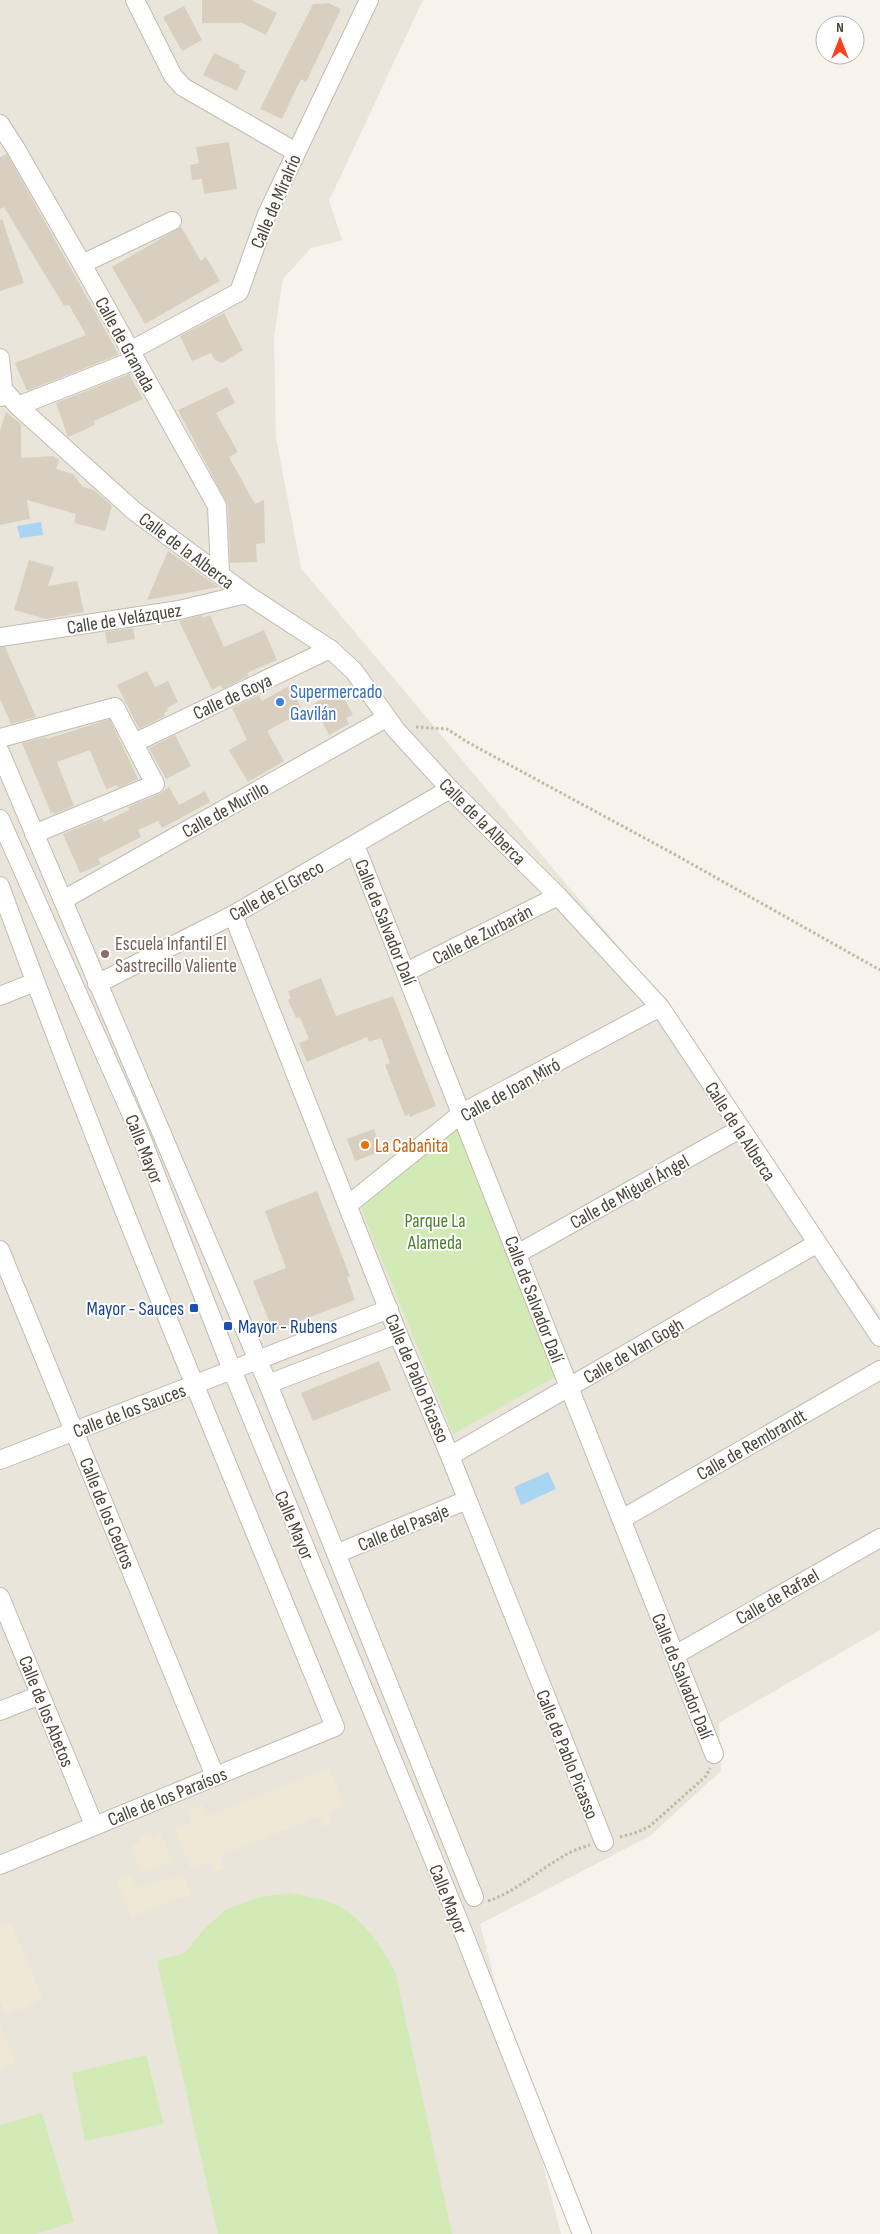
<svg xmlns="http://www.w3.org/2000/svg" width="880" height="2234" font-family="'Sofia Sans Condensed',sans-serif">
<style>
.residential{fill:#eae5da}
.education{fill:#efe8d6}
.green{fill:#d2eab5}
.water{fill:#a9d4f2}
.building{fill:#d8cfc1}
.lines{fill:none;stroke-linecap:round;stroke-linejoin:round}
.minor-casing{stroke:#c2bbae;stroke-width:20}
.path{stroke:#c4b79f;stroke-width:3;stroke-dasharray:2.5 2.5;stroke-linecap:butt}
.minor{stroke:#fff;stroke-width:18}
.shop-dot{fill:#3f7fe0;stroke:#fff;stroke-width:2}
.education-dot{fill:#8d6e63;stroke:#fff;stroke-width:2}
.food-dot{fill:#e8710a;stroke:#fff;stroke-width:2}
.transit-dot{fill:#1a4fb4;stroke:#fff;stroke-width:2}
.labels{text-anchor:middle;stroke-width:4;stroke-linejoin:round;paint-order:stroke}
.street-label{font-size:19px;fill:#4b4439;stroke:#fff}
.shop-label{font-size:19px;fill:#366cbe;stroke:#fff;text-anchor:start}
.education-label{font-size:19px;fill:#785e54;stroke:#fff;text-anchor:start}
.food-label{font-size:19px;fill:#c56008;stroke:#fff;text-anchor:start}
.park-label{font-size:19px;fill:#4a7f2a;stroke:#fff}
.transit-label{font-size:19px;fill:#164399;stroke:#fff;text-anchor:end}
</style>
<rect width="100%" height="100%" fill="#f6f3ec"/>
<!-- residential -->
<path class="residential" d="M0,0H423L329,201L342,240L311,248L283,279L274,336L276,438L301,568L656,991L825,1239L880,1314V1630L719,1723L721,1771L650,1836L480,1924L561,2234H0Z"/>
<!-- education -->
<g class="education">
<path d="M329,1768L345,1806L328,1813L332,1824L324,1827L319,1816L220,1856L224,1868L214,1872L210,1862L191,1869L174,1829L192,1822L188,1811L202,1805L207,1817Z"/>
<path d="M150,1832L152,1837L161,1833L172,1861L141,1873L130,1846L140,1843L138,1837Z"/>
<path d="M131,1874L137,1888L161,1879L163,1882L183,1874L191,1894L131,1917L116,1880Z"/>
<path d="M11,1923L43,1999L6,2015L0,2001V1927Z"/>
<path d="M0,2025L16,2062L0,2069Z"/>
</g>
<!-- green -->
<g class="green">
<path d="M460,1126L555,1377L453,1434L361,1208Z"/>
<path d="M289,1893C300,1895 312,1897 323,1900C358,1910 378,1941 395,1971L452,2234H218L157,1961L185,1953L203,1930L225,1910L259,1897Z"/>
<path d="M146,2055L164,2124L85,2141L72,2073Z"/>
<path d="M42,2113L74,2222L35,2234H0V2125Z"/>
</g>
<!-- water -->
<g class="water">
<path d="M41,522L43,535L20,538L17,526Z"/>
<path d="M548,1472L556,1489L521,1505L514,1487Z"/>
</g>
<!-- building -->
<g class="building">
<path d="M202,0H251L277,13L266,35L242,23H202Z"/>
<path d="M328,3L341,9L306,82L301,79L282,119L260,109L313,4Z"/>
<path d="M184,6L202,40L182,51L163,17Z"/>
<path d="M214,53L240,65L239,68L246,71L237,91L203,75Z"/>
<path d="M229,142L237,189L204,194L202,179L192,180L190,165L199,163L196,147Z"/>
<path d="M7,154L118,353V355L27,391L15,363L86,335L69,305L64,306L4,207L0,209V157Z"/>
<path d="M2,219L24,283L0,291V220Z"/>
<path d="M181,227L201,261L206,257L220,281L145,324L112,267Z"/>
<path d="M224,313L243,350L222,363L215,360L211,353L192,361L180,336Z"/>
<path d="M129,374L143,399L94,421L95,425L68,437L56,403Z"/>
<path d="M227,387L235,403L216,413L238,452L229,457L255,504L264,500L265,543L256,544L257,562L230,563L228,506L178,410Z"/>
<path d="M6,412L21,424V458L54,456L59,461L56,469L73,474L83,487L94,490L112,506L105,531L74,523L76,514L27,500L30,519L0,525V431Z"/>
<path d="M168,551L218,587H219L147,600Z"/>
<path d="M29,560L54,567L48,586L77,581L84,612L46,619L14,610Z"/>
<path d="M202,615L203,618L210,615L224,647L264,630L277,660L247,673L249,676L223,689L221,685L212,690L179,621Z"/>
<path d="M133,628L135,639L107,644L105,632Z"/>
<path d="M0,647H5L36,717L11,724L0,699Z"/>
<path d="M147,671L155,687L168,681L178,702L167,708L168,711L164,713L165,716L139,729L117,685Z"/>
<path d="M289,686L303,711L267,731L284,761L248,782L229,750L247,740L232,708L259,695L262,701Z"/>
<path d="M340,690L353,715L346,718L349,724L329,735L313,704Z"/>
<path d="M110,719L138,779L118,788L117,785L106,789L90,750L57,762L74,806L54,814L53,812L51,813L22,743L46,737L47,739Z"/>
<path d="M175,735L191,766L166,779L149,748Z"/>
<path d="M169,787L179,805L205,791L210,802L162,828L158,821L138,830L141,837L98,859L101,864L80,873L63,834L102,818L104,822L129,810L128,807L159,794Z"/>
<path d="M321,978L336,1016L393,996L436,1106L410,1117L409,1114L405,1116L385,1065L390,1063L381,1038L369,1042L367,1037L307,1062L299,1043L309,1039L300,1017L296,1018L288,1000L291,998L288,991Z"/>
<path d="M374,1129L382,1151L355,1161L347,1139Z"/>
<path d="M317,1191L350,1276L347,1277L355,1300L273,1331L253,1281L286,1268L265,1211Z"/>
<path d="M379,1361L391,1390L313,1421L301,1393Z"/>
</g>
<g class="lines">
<!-- minor casing -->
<g class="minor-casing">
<g id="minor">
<path d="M135,0L173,76L183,87L296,152"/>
<path d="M0,124L16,149L82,264L217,506L220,573"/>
<path d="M82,264L172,221"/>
<path d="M130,351L239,292L267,214L369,0"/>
<path d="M0,358L3,388L1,397"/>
<path d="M0,386L18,406L133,510L246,594L330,649L354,671L396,730L450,789L558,896L660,1007L880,1337"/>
<path d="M18,406L135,360"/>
<path d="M0,637L179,610L246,594"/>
<path d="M0,738L115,707L155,784L34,834"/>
<path d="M134,743L330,649"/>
<path d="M0,752L268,1384L474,1897"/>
<path d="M0,819L138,1129L232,1370L456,1914L582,2234"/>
<path d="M355,845L714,1754"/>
<path d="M0,886C103,1169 221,1448 335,1727L0,1865"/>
<path d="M63,900L386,718"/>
<path d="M233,915L398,1334L450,1456L604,1842"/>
<path d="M406,972L558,896"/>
<path d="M97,984L233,915L450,789"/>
<path d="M0,996L35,982"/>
<path d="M348,1205L462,1113L660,1007"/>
<path d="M0,1250L215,1776"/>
<path d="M517,1254L740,1129"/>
<path d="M268,1384L398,1334"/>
<path d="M450,1456L816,1244"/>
<path d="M0,1460L389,1309"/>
<path d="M622,1519L880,1370"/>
<path d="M338,1553L467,1500"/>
<path d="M0,1597L94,1825"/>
<path d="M675,1655L880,1538"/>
<path d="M0,1711L40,1695"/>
</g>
</g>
<!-- path -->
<g class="path">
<path d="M416,727L447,729L469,743L674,854L880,970"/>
<path d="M620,1837L638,1832L650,1826L706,1776L710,1768"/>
<path d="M488,1901C525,1889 552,1855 590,1845"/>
</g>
<!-- minor -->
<use href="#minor" class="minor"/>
</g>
<!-- markers -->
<circle class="shop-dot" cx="280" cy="702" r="5"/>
<circle class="education-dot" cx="105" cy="954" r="5"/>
<circle class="food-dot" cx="365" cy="1145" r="5"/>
<g class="transit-dot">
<rect x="189" y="1303" width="10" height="10" rx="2.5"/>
<rect x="223" y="1321" width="10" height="10" rx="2.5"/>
</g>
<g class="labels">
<!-- street labels -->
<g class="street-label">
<text transform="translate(275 201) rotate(-67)" y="7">Calle de Miralrío</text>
<text transform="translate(126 344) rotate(61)" y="7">Calle de Granada</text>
<text transform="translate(187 550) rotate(37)" y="7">Calle de la Alberca</text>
<text transform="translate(124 618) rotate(-9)" y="7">Calle de Velázquez</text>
<text transform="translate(232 696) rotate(-25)" y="7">Calle de Goya</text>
<text transform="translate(225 809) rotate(-29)" y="7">Calle de Murillo</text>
<text transform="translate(483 821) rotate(45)" y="7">Calle de la Alberca</text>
<text transform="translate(276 890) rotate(-29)" y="7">Calle de El Greco</text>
<text transform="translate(386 922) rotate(68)" y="7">Calle de Salvador Dalí</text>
<text transform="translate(482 934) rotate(-27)" y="7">Calle de Zurbarán</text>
<text transform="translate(510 1089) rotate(-29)" y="7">Calle de Joan Miró</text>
<text transform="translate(741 1131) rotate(57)" y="7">Calle de la Alberca</text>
<text transform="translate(145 1149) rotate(68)" y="7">Calle Mayor</text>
<text transform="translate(629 1191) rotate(-29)" y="7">Calle de Miguel Ángel</text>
<text transform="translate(535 1299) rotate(69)" y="7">Calle de Salvador Dalí</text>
<text transform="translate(633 1350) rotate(-30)" y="7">Calle de Van Gogh</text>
<text transform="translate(418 1378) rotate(67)" y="7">Calle de Pablo Picasso</text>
<text transform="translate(129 1410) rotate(-21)" y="7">Calle de los Sauces</text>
<text transform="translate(751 1444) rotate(-30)" y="7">Calle de Rembrandt</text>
<text transform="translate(108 1513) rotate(68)" y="7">Calle de los Cedros</text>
<text transform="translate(295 1525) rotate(67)" y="7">Calle Mayor</text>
<text transform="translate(403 1527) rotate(-22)" y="7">Calle del Pasaje</text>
<text transform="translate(777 1596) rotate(-30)" y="7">Calle de Rafael</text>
<text transform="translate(683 1676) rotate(68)" y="7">Calle de Salvador Dalí</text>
<text transform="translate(47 1711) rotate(68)" y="7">Calle de los Abetos</text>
<text transform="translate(568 1754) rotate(68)" y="7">Calle de Pablo Picasso</text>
<text transform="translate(167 1796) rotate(-22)" y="7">Calle de los Paraísos</text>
<text transform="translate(449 1899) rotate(68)" y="7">Calle Mayor</text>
</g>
<!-- shop labels -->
<g class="shop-label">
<text x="290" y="698">Supermercado<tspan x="290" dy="22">Gavilán</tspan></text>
</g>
<!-- education labels -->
<g class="education-label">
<text x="115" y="950">Escuela Infantil El<tspan x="115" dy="22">Sastrecillo Valiente</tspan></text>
</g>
<!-- food labels -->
<g class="food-label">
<text x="375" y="1152">La Cabañita</text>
</g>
<!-- park labels -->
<g class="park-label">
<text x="435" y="1227">Parque La<tspan x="435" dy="22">Alameda</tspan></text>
</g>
<!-- transit labels -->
<g class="transit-label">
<text x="184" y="1315">Mayor - Sauces</text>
<text x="238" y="1333" text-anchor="start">Mayor - Rubens</text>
</g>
</g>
<!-- north arrow -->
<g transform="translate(840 40)"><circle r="24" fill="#ffffff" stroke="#b7b4b0"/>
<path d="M0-4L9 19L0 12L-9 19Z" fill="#fc3f1d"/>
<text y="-8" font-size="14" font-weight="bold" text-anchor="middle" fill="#4b4439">N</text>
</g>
</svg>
